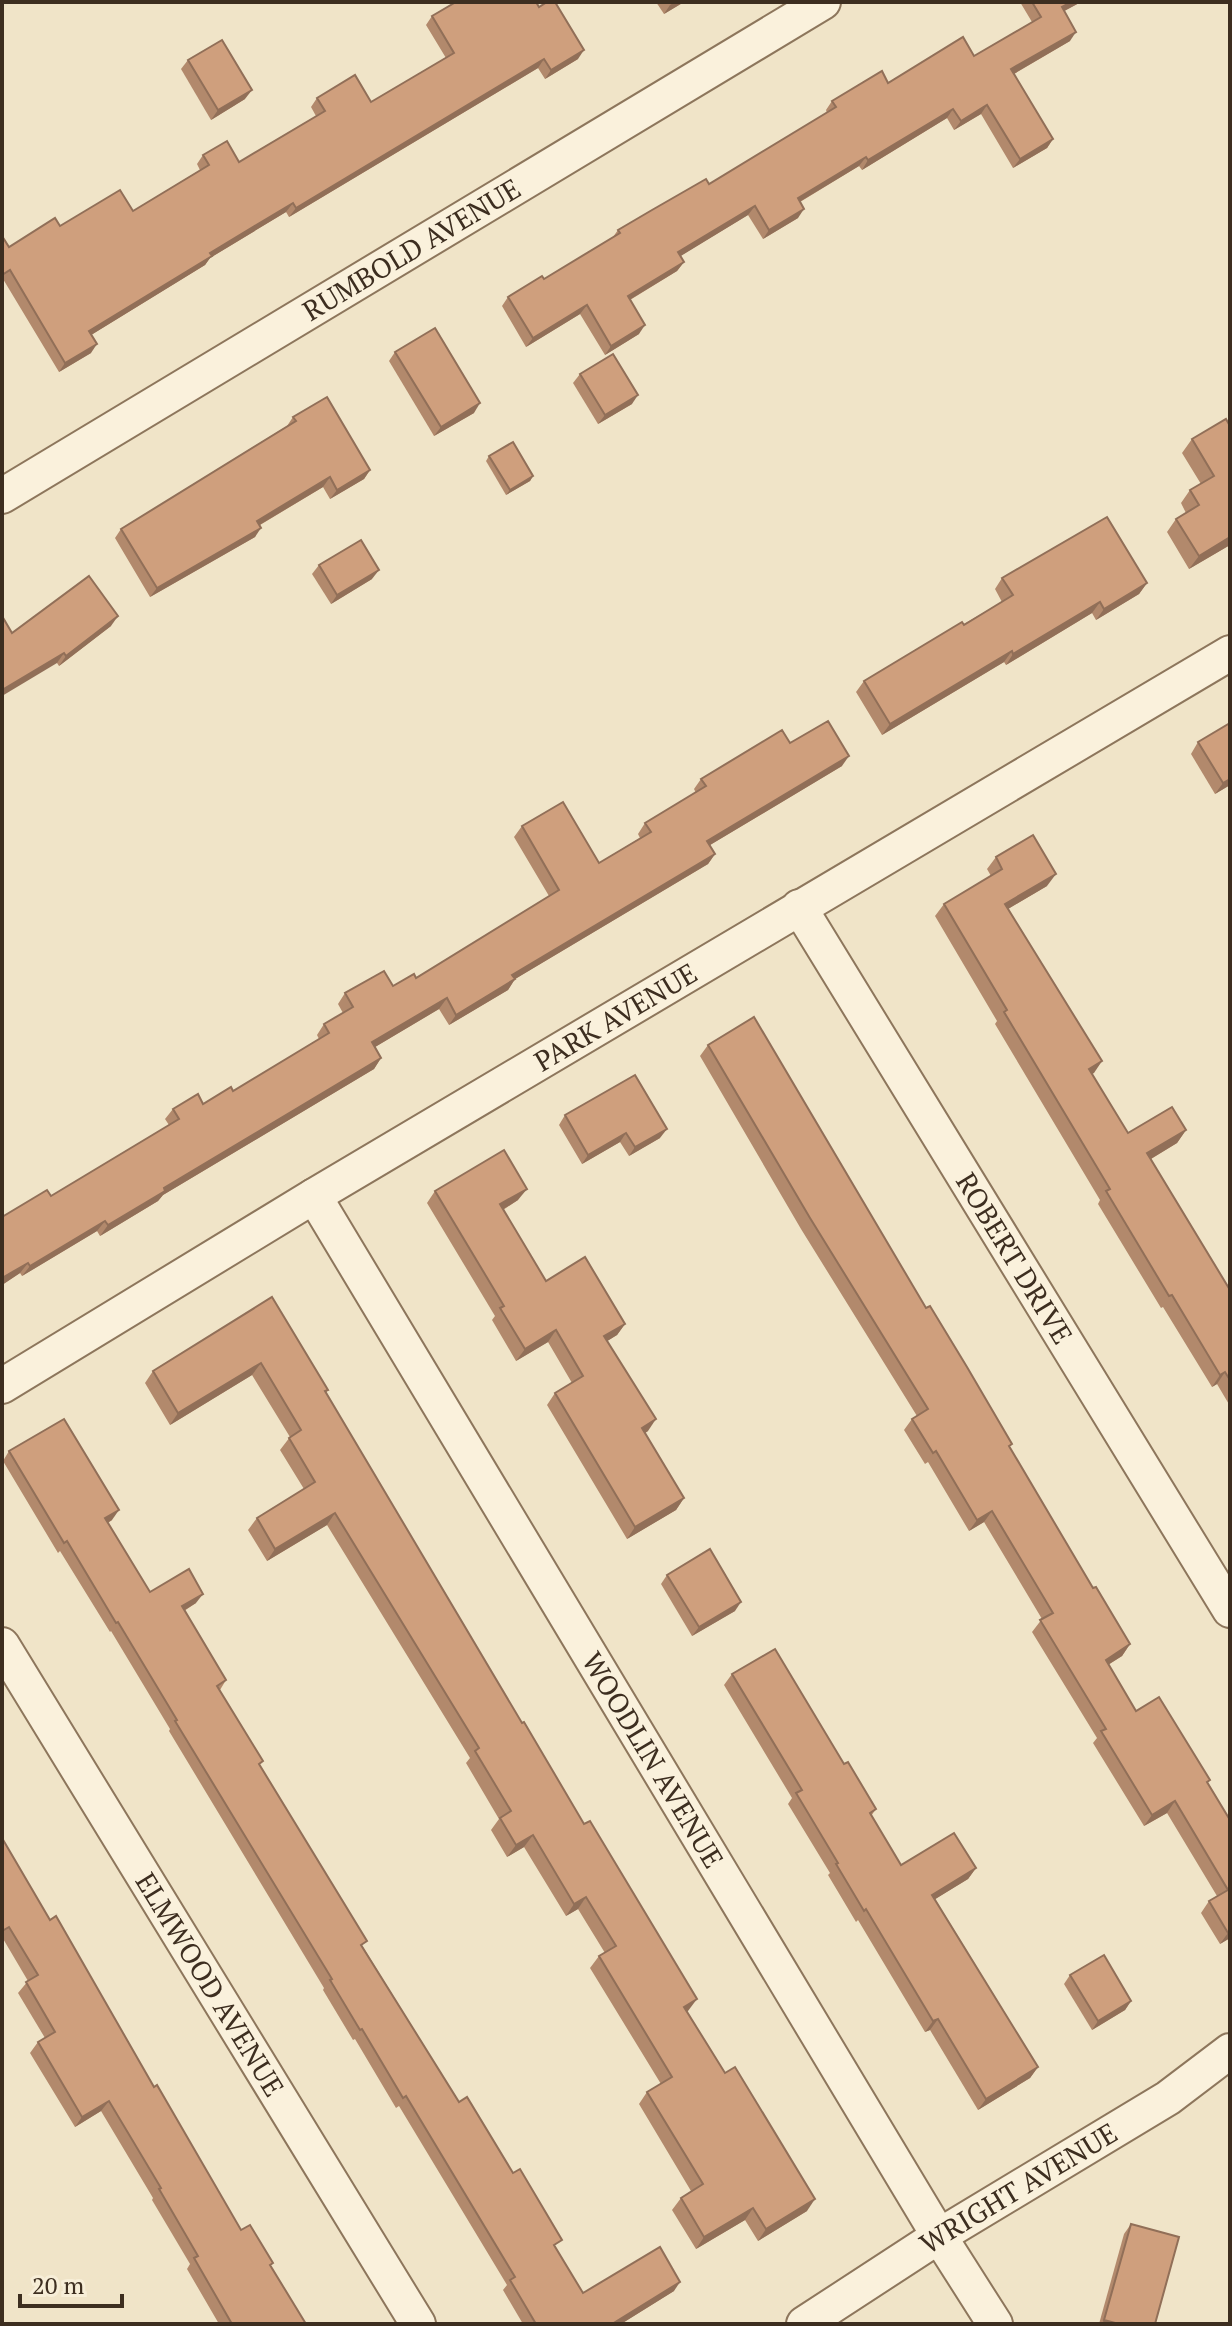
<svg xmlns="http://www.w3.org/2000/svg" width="1232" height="2326" font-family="'PT Serif',serif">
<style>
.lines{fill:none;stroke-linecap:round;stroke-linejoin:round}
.street-casing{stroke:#8d765c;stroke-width:38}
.street{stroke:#faf1dc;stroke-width:34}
.wall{fill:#b2896c}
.shaded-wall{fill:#916f58}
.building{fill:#cf9f7d;stroke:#916f58;stroke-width:2}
.labels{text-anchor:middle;stroke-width:6;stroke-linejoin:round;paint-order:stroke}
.street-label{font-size:28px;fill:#3d2e20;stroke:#f7eed8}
</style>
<rect width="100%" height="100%" fill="#f0e4c8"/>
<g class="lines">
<!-- street casing -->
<g class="street-casing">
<g id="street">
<path id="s1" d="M2,496L823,2"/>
<path id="s2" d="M799,907L1230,1610"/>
<path id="s3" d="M314,1196L939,2236L995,2324"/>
<path id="s4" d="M2,1386L314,1196L1230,653"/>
<path id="s5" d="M2,1645L418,2324"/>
<path id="s6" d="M804,2324L939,2236L1168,2098L1230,2051"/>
</g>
</g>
<!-- street -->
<use href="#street" class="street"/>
</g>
<!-- wall -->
<g class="wall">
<path d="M656,2H684L664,14Z"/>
<path d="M1020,2H1081L1064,11L1070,41L1014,74L1053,139L1047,148L1013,168L981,114L954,130L947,118L862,170L859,166L800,202L798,218L763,239L748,215L680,256L684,262L677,271L630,300L639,334L605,355L580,314L526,347L502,306L508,297L544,279L613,237L618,230L709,184L827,113L826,110L832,101L974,56L1032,22Z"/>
<path d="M432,16L578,59L545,79L538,68L289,217L286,212L210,258L205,265L91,335V353L59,372L3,279L9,247L60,226L133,211L200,170L197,164L203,155L239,162L316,116L311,107L317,98L371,102L446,58L426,25Z"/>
<path d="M188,60L245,99L211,120L181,69Z"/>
<path d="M395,352L474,413L434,436L389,361Z"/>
<path d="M580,374L632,404L598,424L573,383Z"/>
<path d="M293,417L370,470L364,479L330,499L323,487L260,525L255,537L150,597L115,538L121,529L287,426Z"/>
<path d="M1230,426V545L1189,569L1167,532L1176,519L1186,513L1181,503L1190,490L1201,484L1182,453L1192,439Z"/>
<path d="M489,456L533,476L530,481L506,495L486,461Z"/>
<path d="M319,565L372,579L331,604L312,574Z"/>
<path d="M1002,578L1147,583L1139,594L1096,620L1092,613L1006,665L1004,662L882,735L856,692L864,681L1002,602L995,589Z"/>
<path d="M111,626L59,666L57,663L12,633Z"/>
<path d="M1230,723V785L1215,794L1191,754L1198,742Z"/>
<path d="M790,743L842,766L710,845L715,854L708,864L515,979L508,990L449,1025L439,1009L375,1047L381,1058L374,1069L163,1195L158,1201L100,1236L97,1231L22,1276L20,1273L2,1285V1217L51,1196L169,1125L165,1119L173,1109L203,1104L233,1091L319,1039L317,1035L324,1024L343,1013L338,1004L345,993L393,986L416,978L549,896L514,837L522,826L599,863L640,838L638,834L645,823L696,793L694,789L701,779Z"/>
<path d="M996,857L1047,886L1008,909L1102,1061L1092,1074L1128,1133L1186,1130L1177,1143L1151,1159L1230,1290V1406L1217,1384L1212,1387L1163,1307L1161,1308L1098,1204L1100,1200L995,1024L997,1021L935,916L944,904L991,876L987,869Z"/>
<path d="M708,1045L926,1308L1093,1588L1130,1644L1122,1656L1108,1665L1136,1711L1208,1783L1230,1820V1938L1220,1944L1201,1913L1209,1901L1217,1896L1167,1813L1144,1826L1093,1743L1097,1738L1032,1632L1042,1619L984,1522L969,1531L928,1462L925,1464L904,1430L912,1419L917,1416L801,1229L700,1056Z"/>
<path d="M565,1115L660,1138L629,1156L620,1142L582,1164L559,1125Z"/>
<path d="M435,1191L518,1200L503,1210L546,1281L625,1324L617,1335L607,1341L648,1431L645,1433L684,1498L676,1510L627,1539L547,1405L555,1393L572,1383L548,1342L516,1361L492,1320L495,1316L427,1203Z"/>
<path d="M272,1297L328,1390L326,1393L688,2011L687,2012L807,2211L758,2241L745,2220L696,2249L672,2210L681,2198L691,2191L639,2104L647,2092L661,2084L590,1968L599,1956L605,1953L578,1909L566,1916L524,1847L507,1857L491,1830L499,1819L466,1763L470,1758L327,1525L267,1561L248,1530L257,1518L304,1489L280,1450L290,1437L252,1375L170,1425L145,1383L153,1371Z"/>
<path d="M9,1451L112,1520L108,1523L150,1592L196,1603L184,1611L226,1680L220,1690L260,1765L363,1947L459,2102L556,2248L583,2293L674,2291L621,2324H523L503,2290L507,2285L399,2106L396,2108L355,2039L353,2040L323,1990L324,1988L169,1731L170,1729L111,1631L110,1632L60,1551L58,1553L3,1461Z"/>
<path d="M667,1575L735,1611L692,1636L661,1584Z"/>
<path d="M732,1674L844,1764L876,1809L871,1816L901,1865L976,1868L968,1879L935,1899L1038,2067L1030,2078L978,2110L930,2030L925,2032L858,1920L856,1922L828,1875L830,1873L788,1804L792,1798L724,1685Z"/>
<path d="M2,1838L50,1920L241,2230L271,2266L306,2324H219L187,2269L190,2264L152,2200L153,2198L101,2111L75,2127L30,2053L38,2042L45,2038L18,1993L28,1981L2,1937Z"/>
<path d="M1070,1975L1131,2001L1125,2010L1092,2030L1064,1984Z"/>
<path d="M1131,2224L1155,2324H1099L1124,2234Z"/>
</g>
<!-- shaded-wall -->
<g class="shaded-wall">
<path d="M675,2H684L664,14L670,5Z"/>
<path d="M1071,2H1081L1055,16L1062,7Z"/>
<path d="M1076,32L1070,41L1005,79L1011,69Z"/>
<path d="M584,50L578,59L545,79L551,70Z"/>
<path d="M544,59L538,68L289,217L296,208Z"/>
<path d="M252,90L245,99L211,120L218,110Z"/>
<path d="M987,105L981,114L954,130L961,121Z"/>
<path d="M953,109L947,118L862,170L868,160Z"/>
<path d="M1053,139L1047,148L1013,168L1020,159Z"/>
<path d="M866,157L859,166L791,207L798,198Z"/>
<path d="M293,203L286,212L210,258L205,265L83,340L89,331L210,253Z"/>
<path d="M755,206L748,215L671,262L678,252Z"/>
<path d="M804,209L798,218L763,239L769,230Z"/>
<path d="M684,262L677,271L621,305L628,296Z"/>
<path d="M587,305L580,314L526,347L533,338Z"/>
<path d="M645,325L639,334L605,355L611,346Z"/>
<path d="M97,344L91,353L59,372L65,363Z"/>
<path d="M638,395L632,404L598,424L605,415Z"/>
<path d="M480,403L474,413L434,436L441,427Z"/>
<path d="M370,470L364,479L330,499L337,490Z"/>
<path d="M533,476L530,481L506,495L510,490Z"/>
<path d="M330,477L323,487L251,530L257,521Z"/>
<path d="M261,528L255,537L150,597L157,588Z"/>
<path d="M1230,537V545L1189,569L1199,556Z"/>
<path d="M379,570L372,579L331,604L337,595Z"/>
<path d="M1147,583L1139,594L1096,620L1104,609Z"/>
<path d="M1100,602L1092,613L1006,665L1013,654Z"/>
<path d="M118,616L111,626L59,666L66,656Z"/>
<path d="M1012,651L1004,662L882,735L890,724Z"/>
<path d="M64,653L57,663L2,696V690Z"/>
<path d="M849,756L842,766L700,851L707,841Z"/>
<path d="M1230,779V785L1215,794L1223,783Z"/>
<path d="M715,854L708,864L505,985L512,975Z"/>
<path d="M1056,874L1047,886L996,916L1005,904Z"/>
<path d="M515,979L508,990L449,1025L456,1015Z"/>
<path d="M447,998L439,1009L365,1053L372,1042Z"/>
<path d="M381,1058L374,1069L163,1195L158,1201L100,1236L108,1225L164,1188Z"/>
<path d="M1102,1061L1094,1073L1080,1081L1089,1069Z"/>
<path d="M667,1129L660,1138L629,1156L635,1147Z"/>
<path d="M1186,1130L1177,1143L1139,1166L1147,1153Z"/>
<path d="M626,1133L620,1142L582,1164L588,1155Z"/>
<path d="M527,1189L518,1200L492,1216L500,1204Z"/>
<path d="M105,1221L97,1231L22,1276L30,1266Z"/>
<path d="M28,1263L20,1273L2,1285V1278Z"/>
<path d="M625,1324L617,1335L596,1348L604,1336Z"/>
<path d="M556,1330L548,1342L516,1361L525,1349Z"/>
<path d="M261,1363L252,1375L170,1425L178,1413Z"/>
<path d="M1225,1372L1217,1384L1212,1387L1220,1375Z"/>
<path d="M656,1419L648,1431L634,1440L642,1428Z"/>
<path d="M684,1498L676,1510L627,1539L635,1527Z"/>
<path d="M119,1510L112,1520L98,1528L105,1518Z"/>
<path d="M992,1511L984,1522L969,1531L977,1520Z"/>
<path d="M335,1513L327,1525L267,1561L275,1549Z"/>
<path d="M203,1594L196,1603L175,1616L182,1606Z"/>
<path d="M741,1602L735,1611L692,1636L699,1627Z"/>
<path d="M1130,1644L1122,1656L1098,1671L1106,1660Z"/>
<path d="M1175,1801L1167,1813L1144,1826L1152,1815Z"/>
<path d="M533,1835L524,1847L507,1857L516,1845Z"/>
<path d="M976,1868L968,1879L924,1906L932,1895Z"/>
<path d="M586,1897L578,1909L566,1916L574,1904Z"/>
<path d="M1230,1931V1938L1220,1944L1228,1933Z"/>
<path d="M697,1999L688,2011L676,2019L684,2007Z"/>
<path d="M1131,2001L1125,2010L1092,2030L1098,2021Z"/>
<path d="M938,2019L930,2030L925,2032L933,2021Z"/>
<path d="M1038,2067L1030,2078L978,2110L986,2099Z"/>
<path d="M109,2101L101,2111L75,2127L82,2117Z"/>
<path d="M815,2199L807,2211L758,2241L766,2229Z"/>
<path d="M753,2208L745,2220L696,2249L704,2237Z"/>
<path d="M680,2282L674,2291L621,2324H612Z"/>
<path d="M1104,2320L1119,2324H1102Z"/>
</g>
<!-- building -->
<g class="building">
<path d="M456,2H536L539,7L547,2H555L584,50L551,70L544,59L296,208L293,203L210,253L212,256L89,331L97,344L65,363L10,270L2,275V236L9,247L55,218L60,226L120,190L133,211L209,165L203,155L227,141L239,162L325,111L317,98L355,75L371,102L454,53L432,16Z"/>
<path d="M1032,2H1071L1062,7L1076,32L1011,69L1053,139L1020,159L987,105L961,121L953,109L868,160L866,157L798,198L804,209L769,230L755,206L678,252L684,262L628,296L645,325L611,346L587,305L533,338L508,297L542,276L544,279L620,233L618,230L652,210L706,179L709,184L836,107L832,101L882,71L888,83L963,37L974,56L1041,17Z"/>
<path d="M222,40L252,90L218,110L188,60Z"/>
<path d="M435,328L480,403L441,427L395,352Z"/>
<path d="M613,354L638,395L605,415L580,374Z"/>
<path d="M327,397L370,470L337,490L330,477L257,521L261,528L157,588L121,529L296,421L293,417Z"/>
<path d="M1226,419L1230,426V537L1199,556L1176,519L1199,505L1190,490L1214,476L1192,439Z"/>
<path d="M513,442L533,476L510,490L489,456Z"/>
<path d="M1107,517L1147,583L1104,609L1100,602L1013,654L1012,651L890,724L864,681L962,622L964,625L1013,595L1002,578Z"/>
<path d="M361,540L379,570L337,595L319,565Z"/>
<path d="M89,576L118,616L66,656L64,653L2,690V616L12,633Z"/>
<path d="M828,721L849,756L707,841L715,854L512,975L515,979L456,1015L447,998L372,1042L381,1058L164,1188L165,1191L108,1225L105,1221L30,1266L28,1263L2,1278V1217L47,1190L51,1196L179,1119L173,1109L198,1094L203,1104L231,1087L233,1091L329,1033L324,1024L353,1007L345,993L384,971L393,986L414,974L416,978L559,890L522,826L563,802L599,863L651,832L645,823L706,786L701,779L782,730L790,743Z"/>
<path d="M1230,723V779L1223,783L1198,742Z"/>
<path d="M1033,835L1056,874L1005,904L1102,1061L1089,1069L1128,1133L1172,1107L1186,1130L1147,1153L1230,1290V1380L1225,1372L1220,1375L1172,1295L1169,1296L1106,1191L1110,1189L1004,1012L1007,1010L944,904L1002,869L996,857Z"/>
<path d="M754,1017L926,1308L930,1306L967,1367L1012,1444L1009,1446L1093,1588L1096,1587L1130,1644L1106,1660L1136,1711L1159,1697L1210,1780L1207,1782L1230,1820V1931L1228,1933L1209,1901L1228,1890L1175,1801L1152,1815L1101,1731L1106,1729L1040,1620L1053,1613L992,1511L977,1520L936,1451L933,1453L912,1419L928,1409L810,1218L708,1045Z"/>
<path d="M635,1075L667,1129L635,1147L626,1133L588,1155L565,1115Z"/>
<path d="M504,1150L527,1189L500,1204L546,1281L585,1257L625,1324L604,1336L656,1419L642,1428L684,1498L635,1527L555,1393L583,1376L556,1330L525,1349L500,1308L504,1306L435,1191Z"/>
<path d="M272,1297L328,1390L325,1391L522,1723L524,1722L584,1824L590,1821L697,1999L684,2007L725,2073L735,2067L815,2199L766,2229L753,2208L704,2237L681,2198L703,2184L647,2092L672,2077L599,1956L616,1946L586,1897L574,1904L533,1835L516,1845L500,1818L511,1811L475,1751L479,1748L335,1513L275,1549L257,1518L315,1482L289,1438L301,1430L261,1363L178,1413L153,1371Z"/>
<path d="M64,1419L119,1510L105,1518L150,1592L189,1569L203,1594L182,1606L226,1680L217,1686L263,1761L259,1764L367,1941L361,1945L459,2102L467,2097L513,2173L520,2169L562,2240L554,2245L583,2293L660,2247L680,2282L612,2324H536L510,2280L515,2277L406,2096L403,2098L362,2029L360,2030L330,1980L332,1979L175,1721L177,1720L118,1622L116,1623L67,1541L64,1543L9,1451Z"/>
<path d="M710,1549L741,1602L699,1627L667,1575Z"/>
<path d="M775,1649L844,1764L848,1762L876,1809L870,1813L901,1865L954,1833L976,1868L932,1895L1038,2067L986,2099L938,2019L933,2021L866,1909L864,1911L836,1864L838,1863L796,1793L802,1790L732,1674Z"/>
<path d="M2,1838L50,1920L56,1916L154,2087L157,2085L241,2230L250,2225L273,2263L270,2265L306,2324H232L194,2258L198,2256L159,2189L161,2188L109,2101L82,2117L38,2042L55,2032L26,1982L38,1975L9,1927L2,1931Z"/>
<path d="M1104,1955L1131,2001L1098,2021L1070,1975Z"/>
<path d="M1131,2224L1179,2237L1155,2324H1119L1104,2320Z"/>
</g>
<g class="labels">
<!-- street labels -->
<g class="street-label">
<text dy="10" stroke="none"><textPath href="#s1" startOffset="478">RUMBOLD AVENUE</textPath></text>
<text dy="10" stroke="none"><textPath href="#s4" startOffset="716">PARK AVENUE</textPath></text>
<text dy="10" stroke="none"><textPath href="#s2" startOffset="412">ROBERT DRIVE</textPath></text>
<text dy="10" stroke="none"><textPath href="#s3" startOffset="658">WOODLIN AVENUE</textPath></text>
<text dy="10" stroke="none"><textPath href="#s5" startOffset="398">ELMWOOD AVENUE</textPath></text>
<text dy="10" stroke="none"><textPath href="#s6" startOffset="254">WRIGHT AVENUE</textPath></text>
</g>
</g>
<!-- border -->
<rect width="1232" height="2326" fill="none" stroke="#3d2e20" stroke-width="8"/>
<!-- scale -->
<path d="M20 2294v12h102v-12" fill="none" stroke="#3d2e20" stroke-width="4"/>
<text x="32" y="2294" font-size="24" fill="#3d2e20" stroke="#f7eed8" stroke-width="6" paint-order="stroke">20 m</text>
</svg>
